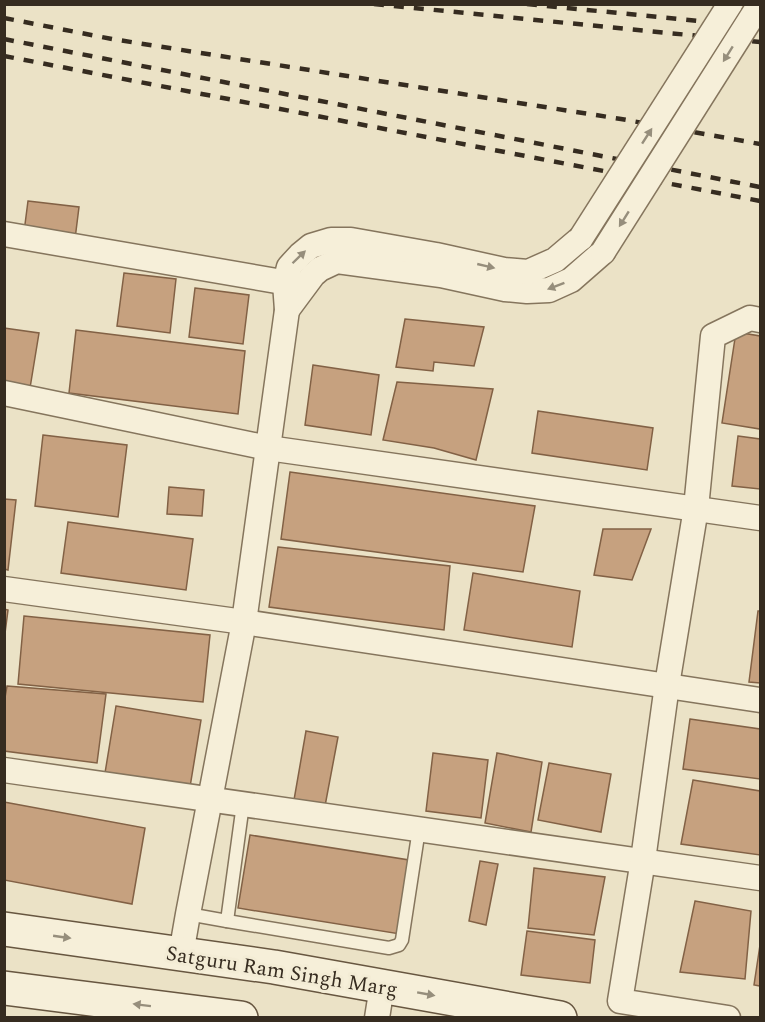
<svg xmlns="http://www.w3.org/2000/svg" width="765" height="1022" font-family="Spectral,serif">
<style>
.building{fill:#c6a17f;stroke:#826145;stroke-width:1.5}
.lines{fill:none;stroke-linecap:round;stroke-linejoin:round}
.service-casing{stroke:#85755d;stroke-width:15}
.minor-casing{stroke:#85755d;stroke-width:27}
.secondary-casing{stroke:#675640;stroke-width:36}
.service{stroke:#f6efd9;stroke-width:12}
.minor{stroke:#f6efd9;stroke-width:24}
.secondary{stroke:#f6efd9;stroke-width:33}
.rail{stroke:#362c20;stroke-width:4.5;stroke-dasharray:10 10;stroke-linecap:butt}
.minor-bridge-casing{stroke:#85755d;stroke-width:27;stroke-linecap:butt}
.minor-bridge{stroke:#f6efd9;stroke-width:24}
.oneway{fill:#968e7c}
.labels{text-anchor:middle;stroke-width:6;stroke-linejoin:round;paint-order:stroke}
.street-label{font-size:21px;fill:#362c20;stroke:#f3ecd5}
</style>
<rect width="100%" height="100%" fill="#ebe2c6"/>
<!-- building -->
<g class="building">
<path d="M28,201L79,207L75,239L24,232Z"/>
<path d="M124,273L176,279L170,333L117,326Z"/>
<path d="M195,288L249,295L243,344L189,337Z"/>
<path d="M405,319L484,327L474,366L434,362L433,371L396,367Z"/>
<path d="M4,328L39,333L30,388L4,384Z"/>
<path d="M76,330L245,351L238,414L69,393Z"/>
<path d="M736,332L760,336V429L722,423Z"/>
<path d="M313,365L379,375L371,435L305,425Z"/>
<path d="M397,382L493,389L476,460L434,448L383,440Z"/>
<path d="M538,411L653,428L647,470L532,453Z"/>
<path d="M43,435L127,445L118,517L35,506Z"/>
<path d="M738,436L760,439V489L732,486Z"/>
<path d="M290,472L535,506L523,572L281,539Z"/>
<path d="M169,487L204,490L202,516L167,514Z"/>
<path d="M4,499L16,500L8,570L4,569Z"/>
<path d="M68,522L193,539L186,590L61,573Z"/>
<path d="M603,529H651L632,580L594,575Z"/>
<path d="M278,547L450,566L444,630L269,607Z"/>
<path d="M473,573L580,591L572,647L464,630Z"/>
<path d="M4,609L8,610L4,641Z"/>
<path d="M758,611H760V683L749,682Z"/>
<path d="M24,616L210,635L203,702L18,684Z"/>
<path d="M7,686L106,694L97,763L4,751V703Z"/>
<path d="M116,706L201,720L190,787L105,773Z"/>
<path d="M690,719L760,729V779L683,769Z"/>
<path d="M306,731L338,737L325,806L294,800Z"/>
<path d="M433,753L488,760L481,818L426,811Z"/>
<path d="M497,753L542,762L531,832L485,823Z"/>
<path d="M549,763L611,774L601,832L538,820Z"/>
<path d="M693,780L760,791V855L681,844Z"/>
<path d="M4,802L145,828L132,904L4,880Z"/>
<path d="M250,835L409,860L400,934L238,908Z"/>
<path d="M480,861L498,864L486,925L469,921Z"/>
<path d="M534,868L605,877L594,935L528,928Z"/>
<path d="M695,901L751,911L745,979L680,972Z"/>
<path d="M527,931L595,940L590,983L521,975Z"/>
<path d="M760,945V986L754,985Z"/>
</g>
<g class="lines">
<!-- service casing -->
<g class="service-casing">
<g id="service">
<path d="M243,804L227,921L389,948L399,945L402,940L419,829"/>
<path d="M188,914L227,921"/>
</g>
</g>
<!-- minor casing -->
<g class="minor-casing">
<g id="minor">
<path d="M4,234L300,285"/>
<path d="M287,310L313,275L320,269L337,261L441,275L505,289L527,291L549,290L571,280L603,252"/>
<path d="M4,393L268,448L760,518"/>
<path d="M4,589L244,622L760,700"/>
<path d="M4,770L760,878"/>
<path d="M181,954L188,914L244,622L287,310L285,283L289,267L300,255L311,246L331,240H351L436,255L504,270L528,272L555,260L581,238"/>
<path d="M377,1018L382,986"/>
<path d="M728,1018L620,1001L643,860L667,685L696,508L713,336L750,318L760,320"/>
</g>
</g>
<!-- secondary casing -->
<g class="secondary-casing">
<g id="secondary">
<path d="M4,929L274,967L560,1018"/>
<path d="M4,988L241,1018"/>
</g>
</g>
<!-- service -->
<use href="#service" class="service"/>
<!-- minor -->
<use href="#minor" class="minor"/>
<!-- secondary -->
<use href="#secondary" class="secondary"/>
<!-- rail -->
<g class="rail">
<path d="M374,4L760,42"/>
<path d="M527,4L760,27"/>
<path d="M4,18L112,39L621,119L760,144"/>
<path d="M4,39L760,187"/>
<path d="M4,56L760,201"/>
</g>
<!-- minor-bridge casing -->
<g class="minor-bridge-casing">
<g id="minor-bridge">
<path d="M581,238L730,4"/>
<path d="M603,252L760,4"/>
</g>
</g>
<!-- minor-bridge -->
<use href="#minor-bridge" class="minor-bridge"/>
</g>
<!-- one-way arrows -->
<defs><path id="oneway-solid" d="M-6-.8H1V-3.2L6.5 0L1 3.2V.8H-6Z" transform="scale(1.5)"/></defs>
<g class="oneway">
<use href="#oneway-solid" transform="translate(728 54) rotate(122)"/>
<use href="#oneway-solid" transform="translate(647 136) rotate(-57)"/>
<use href="#oneway-solid" transform="translate(624 219) rotate(122)"/>
<use href="#oneway-solid" transform="translate(299 257) rotate(-44)"/>
<use href="#oneway-solid" transform="translate(486 266) rotate(13)"/>
<use href="#oneway-solid" transform="translate(556 286) rotate(159)"/>
<use href="#oneway-solid" transform="translate(62 937) rotate(8)"/>
<use href="#oneway-solid" transform="translate(426 994) rotate(10)"/>
<use href="#oneway-solid" transform="translate(142 1005) rotate(-173)"/>
</g>
<g class="labels">
<!-- street labels -->
<g class="street-label">
<text transform="translate(282 971) rotate(9)" y="7">Satguru Ram Singh Marg</text>
</g>
</g>
<!-- border -->
<rect width="765" height="1022" fill="none" stroke="#362c20" stroke-width="12"/>
</svg>
